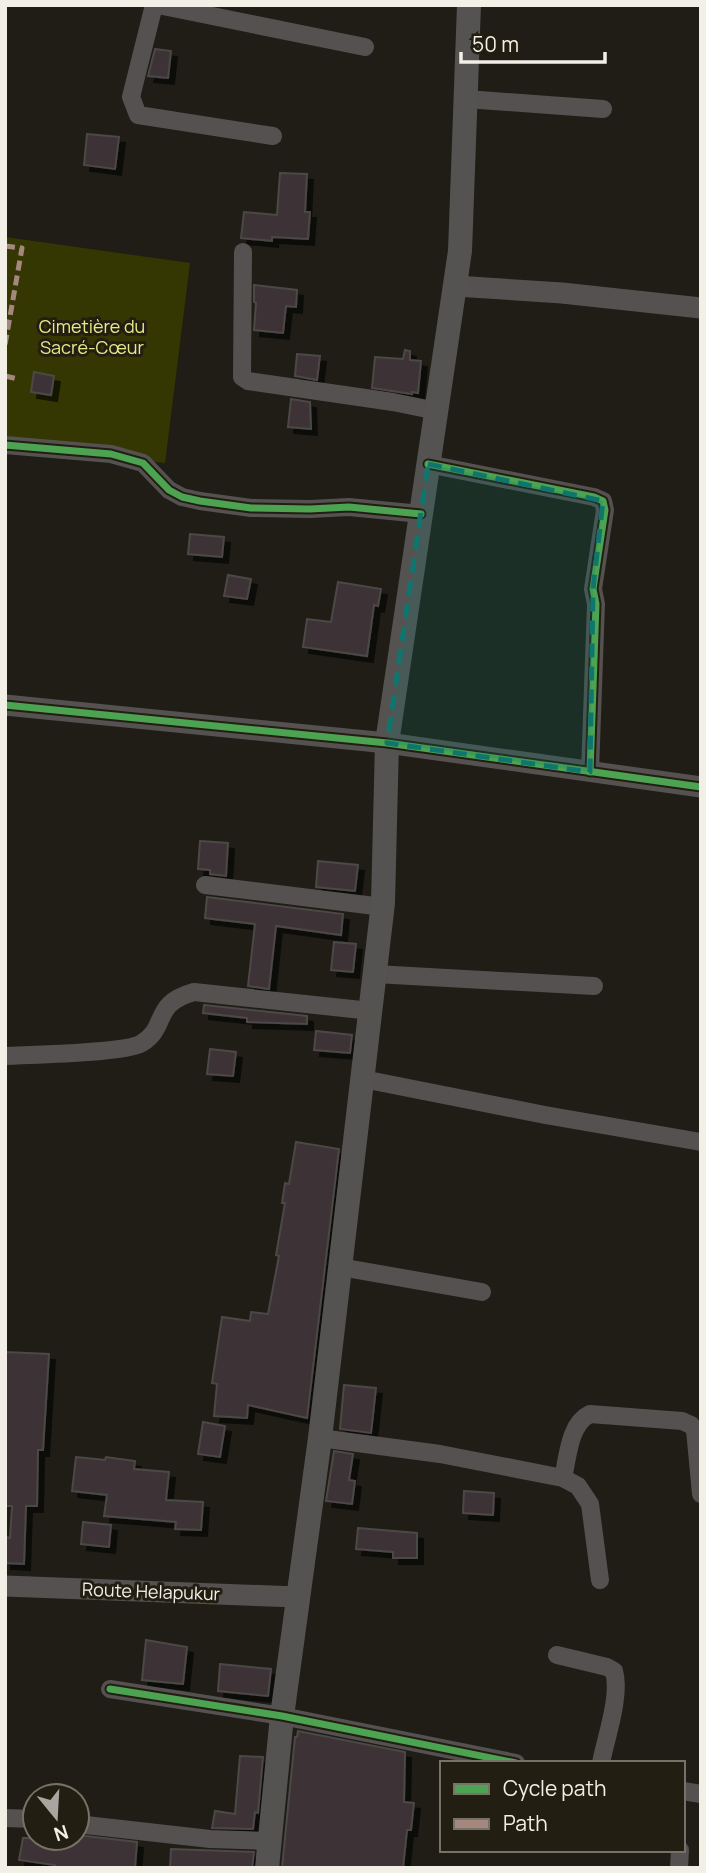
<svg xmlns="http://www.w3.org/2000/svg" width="706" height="1873" font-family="Manrope,sans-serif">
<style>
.green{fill:#353703}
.building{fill:#3e3334;stroke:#4c4846;stroke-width:2;filter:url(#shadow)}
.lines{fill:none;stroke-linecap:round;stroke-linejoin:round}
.minor{stroke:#545150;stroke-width:18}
.tertiary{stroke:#545150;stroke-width:21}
.secondary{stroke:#555352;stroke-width:24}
.quiet{stroke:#a5887d;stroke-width:5;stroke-dasharray:10 5;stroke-linecap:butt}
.cycleway-casing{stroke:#231e12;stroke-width:11}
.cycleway{stroke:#4ca352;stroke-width:7}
.marked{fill:#0f766e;fill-opacity:0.2;stroke:#0f766e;stroke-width:5;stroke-dasharray:14 9;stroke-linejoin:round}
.labels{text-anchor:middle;stroke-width:6;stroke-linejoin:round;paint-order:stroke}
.park-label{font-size:18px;fill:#e4ea86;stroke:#231e12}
.street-label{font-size:18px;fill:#f2efe7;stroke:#231e12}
</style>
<defs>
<filter id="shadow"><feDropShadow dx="6" dy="6" stdDeviation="0" flood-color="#0009"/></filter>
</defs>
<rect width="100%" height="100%" fill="#1f1d16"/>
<!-- green -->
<path class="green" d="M5,237L190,263L165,463L5,446Z"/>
<!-- building -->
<g class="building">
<path d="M155,49L171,51L168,78L148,76Z"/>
<path d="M87,134L119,137L115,169L84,165Z"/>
<path d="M280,173L307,174L305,212H310L308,239L272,237V241L241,238L244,212L277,215Z"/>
<path d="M254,285L297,290L296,307L286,306L283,333L254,330L256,303L254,302Z"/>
<path d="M405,350L410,351V360L421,361L418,393L412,392V394L372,388L375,357L403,359Z"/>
<path d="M297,354L320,356L317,380L295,376Z"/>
<path d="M34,372L54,376L51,395L31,392Z"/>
<path d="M291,399L310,402L311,429L288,427Z"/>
<path d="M190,534L224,537L222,557L188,554Z"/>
<path d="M228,575L251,579L247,599L224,596Z"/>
<path d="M338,582L381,589L378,606L374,605L367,656L303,647L307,619L331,622Z"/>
<path d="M200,841L228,843L226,876L210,874V870L198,869Z"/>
<path d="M318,861L358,865L355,891L316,887Z"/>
<path d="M207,897L343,914L341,935L276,926L269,989L248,986L255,924L205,918Z"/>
<path d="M334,942L356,944L353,972L331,970Z"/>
<path d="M204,1005L307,1016V1024L247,1022V1018L203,1013Z"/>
<path d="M316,1031L352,1035L350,1053L314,1050Z"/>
<path d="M210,1049L236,1052L233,1076L207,1074Z"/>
<path d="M296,1142L339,1149L307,1418L248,1405L247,1418L214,1416L217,1384L212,1383L222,1317L250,1321L251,1312L268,1314L279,1256L276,1255L285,1203H282L285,1183L289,1184Z"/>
<path d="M5,1352L49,1354L43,1450H38L37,1506H26L24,1564L5,1563V1537L10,1538L12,1506H5Z"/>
<path d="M344,1385L376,1388L371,1433L340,1429Z"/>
<path d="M203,1422L225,1426L220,1457L198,1454Z"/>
<path d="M334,1451L353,1454L349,1480L355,1481L352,1504L326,1501Z"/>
<path d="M76,1457L105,1460L106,1457L135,1461L134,1469L169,1472L166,1500L203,1502L201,1530L175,1529L176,1522L104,1516L107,1495L72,1491Z"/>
<path d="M464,1491L494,1493L493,1515L463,1513Z"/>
<path d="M83,1522L111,1525L109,1547L81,1544Z"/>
<path d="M358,1528L417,1533V1558H393V1552L356,1549Z"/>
<path d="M146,1640L187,1647L183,1684L142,1680Z"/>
<path d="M220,1664L271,1669L268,1696L218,1691Z"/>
<path d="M298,1731L405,1752L404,1802L414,1803L411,1830H407L403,1868H282L295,1737H297Z"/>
<path d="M240,1756L263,1757L258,1813L255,1812L253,1829L212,1828L215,1811L235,1814Z"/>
<path d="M77,1835L137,1842L135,1868H55V1865L19,1860L23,1838H77Z"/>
<path d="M171,1849L254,1852L252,1868H170Z"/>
</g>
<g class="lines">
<!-- minor -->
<g class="minor">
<path d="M154,5L131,97L138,115L273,136"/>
<path d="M158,5L365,47"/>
<path d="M466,99L603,109"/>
<path d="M243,252L242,377L248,381L393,402L437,411"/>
<path d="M5,445L111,454L143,463L169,490L182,497L200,501L251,508L310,509L349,507L421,514"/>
<path d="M428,464L594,497L603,501L605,510L593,589L596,604L590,772"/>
<path d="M205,885L383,907"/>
<path d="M375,974L594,986"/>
<path d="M5,1056C29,1055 127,1053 142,1043C169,1026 151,1004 194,992L371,1011"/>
<path d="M363,1079L545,1115L701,1142"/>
<path d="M340,1267L482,1292"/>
<path d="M320,1438L440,1454L563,1478L578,1486L590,1504L600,1580"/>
<path d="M563,1478C568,1457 569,1424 590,1414L682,1421L691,1425L695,1430L701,1494"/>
<path d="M557,1655L607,1667L614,1671C621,1696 606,1737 601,1763"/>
<path d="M110,1689L282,1716L516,1763"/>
<path d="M683,1791L701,1794"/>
<path d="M5,1818L35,1819"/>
<path d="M77,1824L210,1839L269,1841"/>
<path d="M679,1868L680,1850"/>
</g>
<!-- tertiary -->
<g class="tertiary">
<path d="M455,286L562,293L701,308"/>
<path d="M5,705L387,743L701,787"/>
<path d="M5,1586L297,1597"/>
</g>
<!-- secondary -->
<path class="secondary" d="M267,1868L282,1716L320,1438L383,903L387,743L460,251L469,5"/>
<!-- quiet -->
<g class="quiet">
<path d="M5,246L22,248L5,345"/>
<path d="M5,376L18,379"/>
</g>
<!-- cycleway casing -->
<g class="cycleway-casing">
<g id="cycleway">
<path d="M5,445L111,454L143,463L169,490L182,497L200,501L251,508L310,509L349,507L421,514"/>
<path d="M428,464L594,497L603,501L605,510L593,589L596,604L590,772"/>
<path d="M5,705L387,743L701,787"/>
<path d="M110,1689L282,1716L516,1763"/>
</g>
</g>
<!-- cycleway -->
<use href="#cycleway" class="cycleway"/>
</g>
<!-- marked area -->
<path class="marked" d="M428,464L603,501L593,589L590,772L387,743Z"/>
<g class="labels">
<!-- park labels -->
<g class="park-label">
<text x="92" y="333">Cimetière du<tspan x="92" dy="21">Sacré-Cœur</tspan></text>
</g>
<!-- street labels -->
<g class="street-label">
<text transform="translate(151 1592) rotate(2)" y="6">Route Helapukur</text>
</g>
</g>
<!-- border -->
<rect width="706" height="1873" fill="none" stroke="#f2efe7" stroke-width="14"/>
<!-- legend -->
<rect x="440" y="1761" width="245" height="91" fill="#231e12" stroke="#767267" stroke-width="2"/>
<rect x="454" y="1784" width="35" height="10" fill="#4ca352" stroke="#767267" stroke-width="2"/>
<text x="503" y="1796" font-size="21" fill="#f2efe7">Cycle path</text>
<rect x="454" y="1819" width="35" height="10" fill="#a5887d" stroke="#767267" stroke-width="2"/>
<text x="503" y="1831" font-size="21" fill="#f2efe7">Path</text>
<!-- north arrow -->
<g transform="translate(56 1817) rotate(162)"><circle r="33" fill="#231e12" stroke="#767267" stroke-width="2"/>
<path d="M0-5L12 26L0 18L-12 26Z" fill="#a8a69e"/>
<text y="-10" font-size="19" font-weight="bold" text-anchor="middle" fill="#f2efe7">N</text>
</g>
<!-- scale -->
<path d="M461 52v10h144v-10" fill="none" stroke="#f2efe7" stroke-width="3.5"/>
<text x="472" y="52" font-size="21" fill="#f2efe7" stroke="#231e12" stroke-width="5" paint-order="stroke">50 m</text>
</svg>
